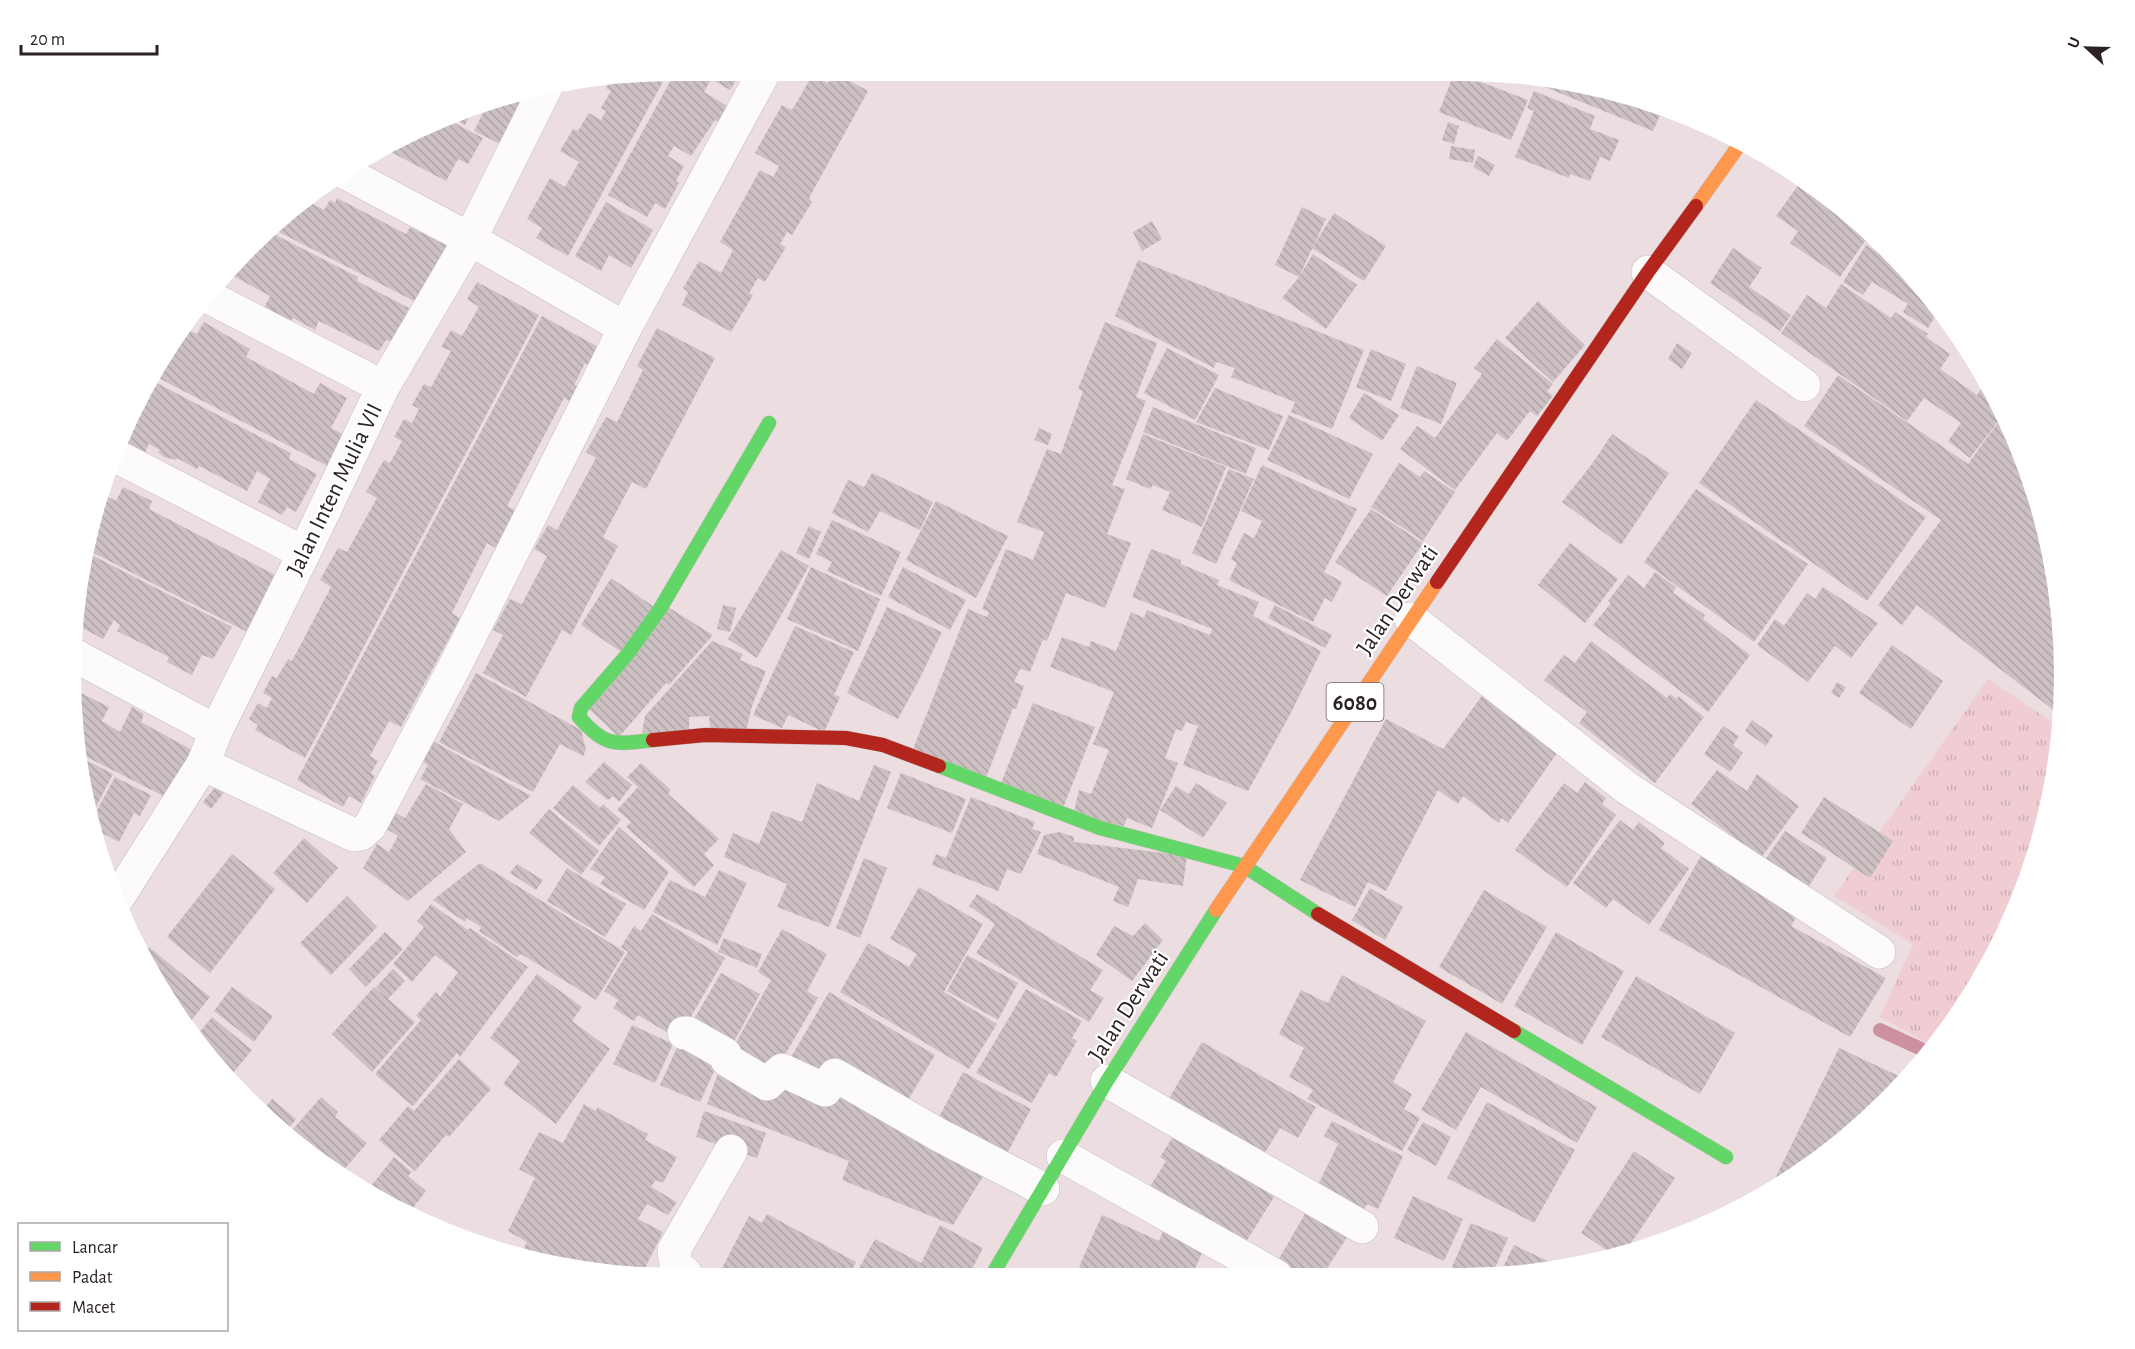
<svg xmlns="http://www.w3.org/2000/svg" width="2135" height="1349" font-family="'Alegreya Sans',sans-serif">
<style>
.grass{fill:url(#grass-tufts)}
.lines{fill:none;stroke-linecap:round;stroke-linejoin:round}
.stream{stroke:#cd90a0;stroke-width:14}
.building{fill:url(#building-back-hatch)}
.street-casing{stroke:#c6bbbd;stroke-width:34}
.fast-casing{stroke:#c6bbbd;stroke-width:15}
.slow-casing{stroke:#c6bbbd;stroke-width:15}
.jam-casing{stroke:#c6bbbd;stroke-width:15}
.street{stroke:#fcfafa;stroke-width:33}
.fast{stroke:#63d668;stroke-width:14}
.slow{stroke:#ff974d;stroke-width:14}
.jam{stroke:#b3261e;stroke-width:14}
.labels{text-anchor:middle;stroke-width:4.5;stroke-linejoin:round;paint-order:stroke}
.shield{fill:#fff;stroke:#6b6466;stroke-width:1.5}
.shield-label{font-size:22px;font-weight:bold;fill:#2b2224}
.street-label{font-size:24px;fill:#2b2224;stroke:#fff}
</style>
<defs>
<pattern id="grass-tufts" width="24" height="20" patternUnits="userSpaceOnUse" patternTransform="scale(1.5)"><rect width="24" height="20" fill="#f0ccd3"/><path d="M3 7l-1-3M5 7V3M7 7l1-3M15 17l-1-3M17 17v-4M19 17l1-3" fill="none" stroke="#ceafb5"/></pattern>
<pattern id="building-back-hatch" width="6" height="6" patternUnits="userSpaceOnUse" patternTransform="scale(1.5)"><rect width="6" height="6" fill="#ccc0c2"/><path d="M-1 5l2 2M0 0l6 6M5-1l2 2" fill="none" stroke="#afa5a7"/></pattern>
</defs>
<rect width="100%" height="100%" fill="#ecdee0"/>
<!-- grass -->
<path class="grass" d="M1988,679L2061,728L2044,831L2002,942L1935,1047L1880,1017L1913,944L1834,896Z"/>
<g class="lines">
<!-- stream -->
<path class="stream" d="M1880,1030L1930,1053"/>
</g>
<!-- building -->
<g class="building">
<path d="M613,76H666L568,256L536,238L542,228L527,219L550,178L565,187L579,162L560,151L573,129L578,131L589,113L601,120L606,111L601,108L611,91L606,88Z"/>
<path d="M673,76H739L730,90L711,79L704,92L732,109L723,125L715,120L691,156L674,146L668,156L684,166L676,181L679,183L665,209L655,203L647,217L608,195Z"/>
<path d="M812,76L828,83L833,76H841L868,91L809,198L812,202L792,235L787,232L780,244L786,247L765,282L758,278L749,293L753,295L731,332L682,305L688,292L683,288L699,261L721,273L733,250L720,242L760,170L773,177L779,166L755,153L782,105L792,110Z"/>
<path d="M1453,76H1465L1528,100L1511,140L1439,112Z"/>
<path d="M1537,76H1539L1674,112L1671,119L1660,115L1653,131L1535,83Z"/>
<path d="M1534,91L1595,116L1590,129L1619,140L1610,161L1600,157L1590,181L1570,174L1569,178L1515,157L1534,111L1527,108Z"/>
<path d="M525,92L500,144L474,131L489,101Z"/>
<path d="M476,105L465,125L451,117L468,109Z"/>
<path d="M447,119L483,138L468,164L458,159L446,181L385,149Z"/>
<path d="M1448,122L1459,126L1454,144L1442,140Z"/>
<path d="M1451,146L1475,150L1473,163L1449,159Z"/>
<path d="M1478,156L1495,165L1489,176L1473,167Z"/>
<path d="M1802,180L1828,196L1880,244L1877,249L1865,241L1840,277L1790,243L1798,231L1776,216Z"/>
<path d="M318,189L311,203L324,210L330,200L335,203L337,198L406,234L410,227L438,241L441,236L449,240L416,302L271,228Z"/>
<path d="M606,202L653,230L631,268L609,255L601,271L575,256Z"/>
<path d="M1302,207L1326,219L1299,277L1313,254L1357,285L1326,329L1282,298L1299,277L1275,265Z"/>
<path d="M1334,213L1386,246L1364,281L1312,248Z"/>
<path d="M1152,221L1162,239L1142,251L1133,232Z"/>
<path d="M268,231L358,277L357,281L409,308L393,341L386,340L379,351L319,321L315,330L293,318L290,322L264,308L270,296L226,272L248,247Z"/>
<path d="M1866,245L1915,277L1939,310L1928,328L1903,312L1908,304L1872,282L1863,295L1843,282Z"/>
<path d="M1733,248L1762,268L1749,287L1791,315L1780,331L1710,283Z"/>
<path d="M1138,260L1364,350L1332,429L1291,412L1295,402L1231,377L1235,368L1216,362L1214,368L1115,316Z"/>
<path d="M477,282L539,315L305,758L255,730L258,725L249,719L258,703L267,708L272,698L263,693L272,676L277,678L288,659L292,661L331,587L320,580L338,548L347,552L377,498L366,492L384,460L390,463L402,441L394,437L404,419L412,423L419,409L412,405L424,384L431,387L451,351L441,347L451,330L462,336L479,307L467,299Z"/>
<path d="M1841,284L1891,318L1895,312L1928,334L1926,337L1950,354L1940,369L1977,395L1987,380L2003,415L1970,458L1948,441L1961,423L1924,398L1907,421L1781,333L1807,295L1826,308Z"/>
<path d="M1538,301L1585,345L1553,382L1505,338Z"/>
<path d="M190,315L192,316L186,329L197,334L204,322L250,349L246,357L314,394L320,383L347,398L331,428L356,441L339,472L151,374Z"/>
<path d="M542,316L600,348L590,366L585,363L574,385L581,388L573,403L564,398L507,506L517,511L497,549L487,543L452,613L460,618L401,727L389,721L370,756L378,761L371,773L375,776L361,803L349,796L343,807L297,780Z"/>
<path d="M1105,322L1157,343L1136,397L1146,401L1112,485L1125,489L1107,534L1131,543L1105,608L1066,593L1047,641L1043,639L1030,672L1020,669L1014,682L1024,686L1016,709L1013,708L986,778L913,749L968,609L987,617L989,612L982,609L1006,549L1033,560L1044,532L1017,522L1047,449L1061,454L1083,391L1078,389Z"/>
<path d="M657,328L715,358L646,489L632,482L603,537L618,546L573,631L571,635L562,630L526,697L483,673L503,635L493,630L510,599L522,604L547,556L534,549L548,525L557,530L596,458L586,452L606,417L617,422L643,370L637,366Z"/>
<path d="M1497,339L1553,384L1547,391L1553,396L1537,416L1530,411L1507,441L1497,433L1455,490L1400,449L1417,426L1435,438L1482,374L1474,368Z"/>
<path d="M1677,343L1692,353L1682,369L1668,359Z"/>
<path d="M1167,348L1219,375L1195,420L1144,393Z"/>
<path d="M1371,349L1406,364L1391,401L1356,387Z"/>
<path d="M1417,366L1457,383L1441,424L1400,408Z"/>
<path d="M1838,375L1968,464L2002,417L2004,419L2033,481L2059,596L2063,711L2060,715L1917,605L1902,625L1878,605L1941,520L1804,426Z"/>
<path d="M149,379L291,453L289,459L317,474L296,512L287,507L282,515L258,502L270,479L257,471L247,491L199,466L197,469L177,458L176,460L164,457L158,452L160,450L149,444L144,455L125,445L129,438L123,435Z"/>
<path d="M1215,388L1283,416L1269,450L1196,422Z"/>
<path d="M1364,393L1399,415L1382,441L1349,418Z"/>
<path d="M1756,400L1926,517L1867,601L1699,483Z"/>
<path d="M1153,407L1256,448L1246,474L1143,432Z"/>
<path d="M1289,415L1373,454L1349,499L1267,460Z"/>
<path d="M1039,428L1052,434L1048,445L1034,440Z"/>
<path d="M1143,434L1226,467L1202,527L1162,510L1170,492L1153,485L1150,489L1126,479Z"/>
<path d="M1612,434L1669,473L1621,545L1562,502L1592,464Z"/>
<path d="M1399,463L1420,477L1424,471L1455,492L1423,541L1371,507Z"/>
<path d="M1262,465L1357,509L1324,572L1342,582L1332,602L1325,598L1313,622L1229,580L1237,563L1231,559L1244,533L1254,538L1262,521L1241,511Z"/>
<path d="M1229,469L1254,479L1216,564L1192,553Z"/>
<path d="M872,473L933,502L920,530L880,511L868,532L832,513L848,480L864,487Z"/>
<path d="M123,487L152,501L149,509L279,577L249,633L84,548L100,493L116,501Z"/>
<path d="M1696,489L1808,564L1754,642L1644,562Z"/>
<path d="M936,501L1008,536L976,598L906,560Z"/>
<path d="M1371,509L1423,543L1387,596L1335,562Z"/>
<path d="M832,520L901,552L881,596L827,571L832,562L816,554Z"/>
<path d="M809,526L821,532L809,559L796,553Z"/>
<path d="M1570,543L1618,579L1585,623L1538,585Z"/>
<path d="M1151,549L1181,560V564L1219,580L1217,585L1259,602L1253,616L1321,651L1292,711L1248,791L1183,765L1198,726L1186,722L1182,731L1176,729L1165,758L1178,763L1152,828L1127,818L1124,826L1073,816L1079,790L1091,794L1109,750L1093,744L1114,692L1050,667L1062,637L1089,647L1091,641L1116,651L1131,612L1144,618L1147,610L1210,635L1212,629L1132,597Z"/>
<path d="M781,550L809,566L757,658L728,639Z"/>
<path d="M84,551L232,627L213,659L202,655L192,675L167,662L169,657L117,631L120,625L114,620L103,639L75,624Z"/>
<path d="M811,567L880,599L858,651L787,619Z"/>
<path d="M903,567L966,600L950,630L888,597Z"/>
<path d="M1655,572L1676,587L1673,593L1705,615L1703,619L1750,655L1708,712L1593,625L1611,603L1608,601L1628,575L1644,588Z"/>
<path d="M611,578L656,608L626,655L581,625Z"/>
<path d="M1823,587L1878,623L1851,658L1835,646L1808,682L1757,645L1775,619L1784,626L1807,593L1815,599Z"/>
<path d="M723,605L736,608L730,632L717,629Z"/>
<path d="M1275,605L1332,635L1325,648L1268,618Z"/>
<path d="M668,607L713,635L669,685L666,683L619,737L588,708Z"/>
<path d="M887,607L942,632L918,682L898,719L847,693Z"/>
<path d="M795,626L854,652L834,695L840,697L824,732L788,715L782,728L753,715Z"/>
<path d="M712,641L743,654L740,660L766,671L752,706L746,731L710,730L709,716L689,717V734L642,733L645,716Z"/>
<path d="M1591,641L1667,698L1670,694L1677,699L1678,696L1704,717L1655,783L1579,723L1587,712L1544,680L1564,655L1575,663Z"/>
<path d="M1892,645L1943,681L1911,729L1859,693Z"/>
<path d="M71,669L83,675L75,690L109,707L102,721L120,732L132,707L144,714L141,722L192,750L167,798L81,754Z"/>
<path d="M476,673L581,730L586,750L583,756L560,744L533,792L439,742Z"/>
<path d="M1837,682L1846,687L1839,698L1831,693Z"/>
<path d="M1484,693L1560,749L1508,823L1502,818L1499,823L1463,796L1458,804L1438,790L1386,891L1368,882L1355,907L1300,880L1386,719L1443,749Z"/>
<path d="M1033,703L1095,727L1063,808L1001,783Z"/>
<path d="M1752,720L1773,735L1766,746L1745,731Z"/>
<path d="M1723,726L1739,736L1733,745L1743,753L1730,772L1704,754Z"/>
<path d="M433,741L531,796L499,821L420,779L428,765L422,761Z"/>
<path d="M82,758L113,774L95,809L88,806Z"/>
<path d="M604,762L632,785L619,802L613,796L608,800L585,782Z"/>
<path d="M641,763L671,790L668,794L719,839L704,854L714,865L694,887L626,827L631,822L617,810L638,787L627,777Z"/>
<path d="M874,765L891,772L829,927L777,907L787,884L724,857L733,833L759,844L772,811L802,822L817,783L859,801Z"/>
<path d="M1717,770L1747,791L1757,774L1799,806L1761,858L1691,804Z"/>
<path d="M901,773L966,799L952,833L887,808Z"/>
<path d="M115,777L151,795L140,816L134,813L119,842L91,827L90,823Z"/>
<path d="M221,780L229,786L211,809L203,802Z"/>
<path d="M1585,782L1606,798L1602,804L1616,815L1567,887L1515,850L1564,783L1577,793Z"/>
<path d="M1196,783L1227,803L1203,838L1160,810L1176,786L1189,794Z"/>
<path d="M426,784L463,804L449,829L466,852L408,901L363,868L377,844L389,852L398,836L385,828L393,812L405,818Z"/>
<path d="M573,785L600,808L603,804L621,820L599,846L553,808Z"/>
<path d="M971,797L1035,822L1032,829L1041,832L1021,874L1007,869L998,891L932,865L936,854L946,858Z"/>
<path d="M1824,797L1893,841L1870,878L1801,833Z"/>
<path d="M549,809L599,851L581,875L529,833Z"/>
<path d="M1620,820L1633,830L1639,822L1665,843L1661,848L1689,869L1649,925L1613,899L1606,908L1573,883Z"/>
<path d="M619,827L669,872L644,910L600,884L605,877L590,869Z"/>
<path d="M1785,831L1827,858L1807,889L1765,860Z"/>
<path d="M1060,832L1074,837V842L1187,856L1183,886L1138,879L1128,907L1113,901L1119,887L1037,854L1044,835Z"/>
<path d="M304,838L338,868L307,903L273,873Z"/>
<path d="M232,854L275,889L210,973L167,937Z"/>
<path d="M1702,854L1801,909L1791,926L1886,978L1850,1037L1659,930Z"/>
<path d="M864,858L887,868L860,938L836,928Z"/>
<path d="M480,863L625,952L596,1000L521,954L517,957L479,931L481,927L467,918L465,922L433,900Z"/>
<path d="M517,864L543,880L536,890L510,873Z"/>
<path d="M567,868L626,904L605,937L547,901Z"/>
<path d="M719,870L747,883L717,945L653,912L670,880L705,897Z"/>
<path d="M919,887L983,924L944,992L997,1024L969,1069L840,992L868,943L909,967L917,954L890,939Z"/>
<path d="M1370,888L1403,907L1385,940L1352,920Z"/>
<path d="M1484,890L1547,927L1502,1004L1439,967Z"/>
<path d="M977,894L1103,970L1090,990L1104,998L1089,1022L976,953L995,924L969,906Z"/>
<path d="M347,896L377,927L331,975L300,943Z"/>
<path d="M431,904L468,930L470,928L528,967L460,1057L457,1053L413,1106L375,1074L421,1020L416,1016L436,992L440,997L458,972L435,955L412,982L393,964L424,927L417,921Z"/>
<path d="M652,914L725,958L678,1039L638,1015L634,1021L613,1008L618,1000L604,991L628,952L621,947L634,926L641,931Z"/>
<path d="M1145,923L1163,940L1132,981L1096,955L1114,926L1133,936Z"/>
<path d="M782,929L827,954L807,991L818,998L771,1079L729,1055L771,980L758,972Z"/>
<path d="M385,932L403,949L366,987L349,969Z"/>
<path d="M1556,932L1624,971L1582,1045L1514,1006Z"/>
<path d="M724,938L762,954L757,968L718,952Z"/>
<path d="M149,947L210,997L186,1027L172,1010L141,957Z"/>
<path d="M967,955L1018,983L998,1020L947,991Z"/>
<path d="M393,969L405,981L388,999L415,1022L372,1072L332,1034L374,987L386,997L376,987Z"/>
<path d="M721,973L760,994L730,1049L690,1026Z"/>
<path d="M537,974L582,1007L572,1021L610,1049L556,1124L503,1084L520,1061L490,1038Z"/>
<path d="M1342,975L1426,1021L1393,1082L1412,1094L1404,1109L1420,1118L1402,1151L1307,1099L1313,1090L1289,1077L1304,1048L1279,1034L1301,990L1328,1003Z"/>
<path d="M1636,976L1735,1033L1700,1094L1601,1037Z"/>
<path d="M232,987L273,1016L254,1042L214,1011Z"/>
<path d="M1026,989L1082,1021L1072,1038L1077,1041L1056,1077L1049,1073L1032,1103L976,1073Z"/>
<path d="M829,992L935,1055L908,1100L823,1087L787,1064Z"/>
<path d="M212,1017L252,1050L228,1079L194,1039Z"/>
<path d="M632,1025L673,1044L655,1083L613,1064Z"/>
<path d="M1466,1032L1597,1107L1577,1143L1481,1087L1456,1130L1421,1110Z"/>
<path d="M681,1039L721,1056L700,1102L660,1085Z"/>
<path d="M1202,1042L1316,1107L1298,1138L1280,1128L1260,1161L1165,1105Z"/>
<path d="M1839,1048L1905,1079L1858,1129L1768,1193Z"/>
<path d="M459,1059L491,1089L449,1137L446,1135L415,1171L379,1140L408,1106L414,1111Z"/>
<path d="M720,1068L836,1081L990,1165L953,1225L842,1180L849,1161L707,1104Z"/>
<path d="M963,1072L1031,1109L1003,1161L932,1130Z"/>
<path d="M234,1080L263,1105L259,1109L231,1083Z"/>
<path d="M321,1097L338,1112L335,1117L367,1143L341,1173L307,1153L287,1136Z"/>
<path d="M272,1099L296,1119L285,1133L262,1112Z"/>
<path d="M1487,1102L1575,1150L1534,1223L1447,1178Z"/>
<path d="M584,1104L596,1111L597,1107L648,1134L645,1140L677,1157L663,1183L656,1180L651,1187L677,1202L668,1215L647,1204L638,1219L663,1232L642,1274L596,1273L527,1255L522,1252L527,1242L508,1231L535,1178L519,1169L539,1132L563,1143Z"/>
<path d="M704,1111L766,1133L757,1158L696,1137Z"/>
<path d="M1332,1121L1403,1156L1378,1209L1367,1204L1360,1218L1313,1195L1338,1144L1324,1136Z"/>
<path d="M1423,1122L1451,1137L1436,1166L1407,1150Z"/>
<path d="M1173,1137L1275,1181L1268,1193L1274,1197L1239,1253L1144,1196L1166,1161L1160,1157Z"/>
<path d="M1634,1151L1675,1178L1625,1252L1614,1255L1581,1233Z"/>
<path d="M394,1157L412,1172L408,1176L426,1191L409,1213L366,1188L368,1184L371,1186Z"/>
<path d="M1413,1196L1463,1219L1444,1261L1394,1238Z"/>
<path d="M1310,1205L1351,1231L1322,1276H1282L1272,1271Z"/>
<path d="M417,1212L467,1238V1239L443,1232L415,1216Z"/>
<path d="M767,1214L856,1262L850,1274H719L749,1216L762,1223Z"/>
<path d="M1102,1215L1159,1241L1164,1229L1204,1248L1192,1276L1077,1275L1081,1268L1079,1267Z"/>
<path d="M1471,1223L1508,1238L1491,1277H1455L1449,1274Z"/>
<path d="M940,1225L983,1248L969,1275L856,1274L875,1239L921,1263Z"/>
<path d="M1514,1245L1548,1261L1544,1268L1498,1277Z"/>
</g>
<g class="lines">
<!-- street casing -->
<g class="street-casing">
<g id="street">
<path d="M342,171L470,239L625,328"/>
<path d="M1648,272L1804,385"/>
<path d="M205,295L383,387"/>
<path d="M114,455L304,553"/>
<path d="M1411,619L1627,788L1879,952"/>
<path d="M72,654L216,731"/>
<path d="M203,764L354,835L361,834L370,826L458,660L625,328L762,76"/>
<path d="M117,899L203,764L216,731L304,553L383,387L470,239L546,87"/>
<path d="M684,1033H688L725,1054L727,1060L767,1084L782,1070L825,1090L835,1075L939,1135L1043,1189"/>
<path d="M1107,1081L1362,1227"/>
<path d="M1063,1156L1276,1276"/>
<path d="M686,1274L676,1266L674,1250L731,1151"/>
</g>
</g>
<!-- fast casing -->
<g class="fast-casing">
<g id="fast">
<path d="M653,740C615,744 606,748 579,717L581,708L627,655L660,609L769,423"/>
<path d="M939,766L1100,828L1244,866L1318,914"/>
<path d="M1514,1031L1726,1157"/>
<path d="M992,1275L1107,1081L1216,910"/>
</g>
</g>
<!-- slow casing -->
<g class="slow-casing">
<g id="slow">
<path d="M1696,206L1740,144"/>
<path d="M1216,910L1437,582"/>
</g>
</g>
<!-- jam casing -->
<g class="jam-casing">
<g id="jam">
<path d="M1437,582L1648,272L1696,206"/>
<path d="M653,740L705,735L846,738L883,745L939,766"/>
<path d="M1318,914L1514,1031"/>
</g>
</g>
<!-- street -->
<use href="#street" class="street"/>
<!-- fast -->
<use href="#fast" class="fast"/>
<!-- slow -->
<use href="#slow" class="slow"/>
<!-- jam -->
<use href="#jam" class="jam"/>
</g>
<g class="labels">
<!-- shield labels -->
<rect class="shield" x="1326.5" y="683" width="57" height="38" rx="4.5"/>
<g class="shield-label">
<text x="1355" y="710">6080</text>
</g>
<!-- street labels -->
<g class="street-label">
<text transform="translate(334 489) rotate(-64)" y="8">Jalan Inten Mulia VII</text>
<text transform="translate(1397 600) rotate(-56)" y="8">Jalan Derwati</text>
<text transform="translate(1128 1006) rotate(-57)" y="8">Jalan Derwati</text>
</g>
</g>
<!-- crop -->
<path d="M0 0H2135V1349H0ZM674 81H1461A593 593 0 0 1 2054 674V675A593 593 0 0 1 1461 1268H674A593 593 0 0 1 81 675V674A593 593 0 0 1 674 81Z" fill="#fff" fill-rule="evenodd"/>
<!-- legend -->
<rect x="18" y="1223" width="210" height="108" fill="#ffffff" stroke="#aaa7a7" stroke-width="1.5"/>
<rect x="30" y="1242" width="30" height="9" fill="#63d668" stroke="#aaa7a7" stroke-width="1.5"/>
<text x="72" y="1253" font-size="18" fill="#2b2224">Lancar</text>
<rect x="30" y="1272" width="30" height="9" fill="#ff974d" stroke="#aaa7a7" stroke-width="1.5"/>
<text x="72" y="1283" font-size="18" fill="#2b2224">Padat</text>
<rect x="30" y="1302" width="30" height="9" fill="#b3261e" stroke="#aaa7a7" stroke-width="1.5"/>
<text x="72" y="1313" font-size="18" fill="#2b2224">Macet</text>
<!-- north arrow -->
<g transform="translate(2087 48) rotate(292)" stroke="#ffffff" stroke-width="4.5" paint-order="stroke">
<path d="M0-4.5L10 22L0 15L-10 22Z" fill="#2b2224"/>
<text y="-9" font-size="16" font-weight="bold" text-anchor="middle" fill="#2b2224">U</text>
</g>
<!-- scale -->
<path d="M21 45v9h136v-9" fill="none" stroke="#2b2224" stroke-width="3"/>
<text x="30" y="45" font-size="18" fill="#2b2224" stroke="#ffffff" stroke-width="4.5" paint-order="stroke">20 m</text>
</svg>
